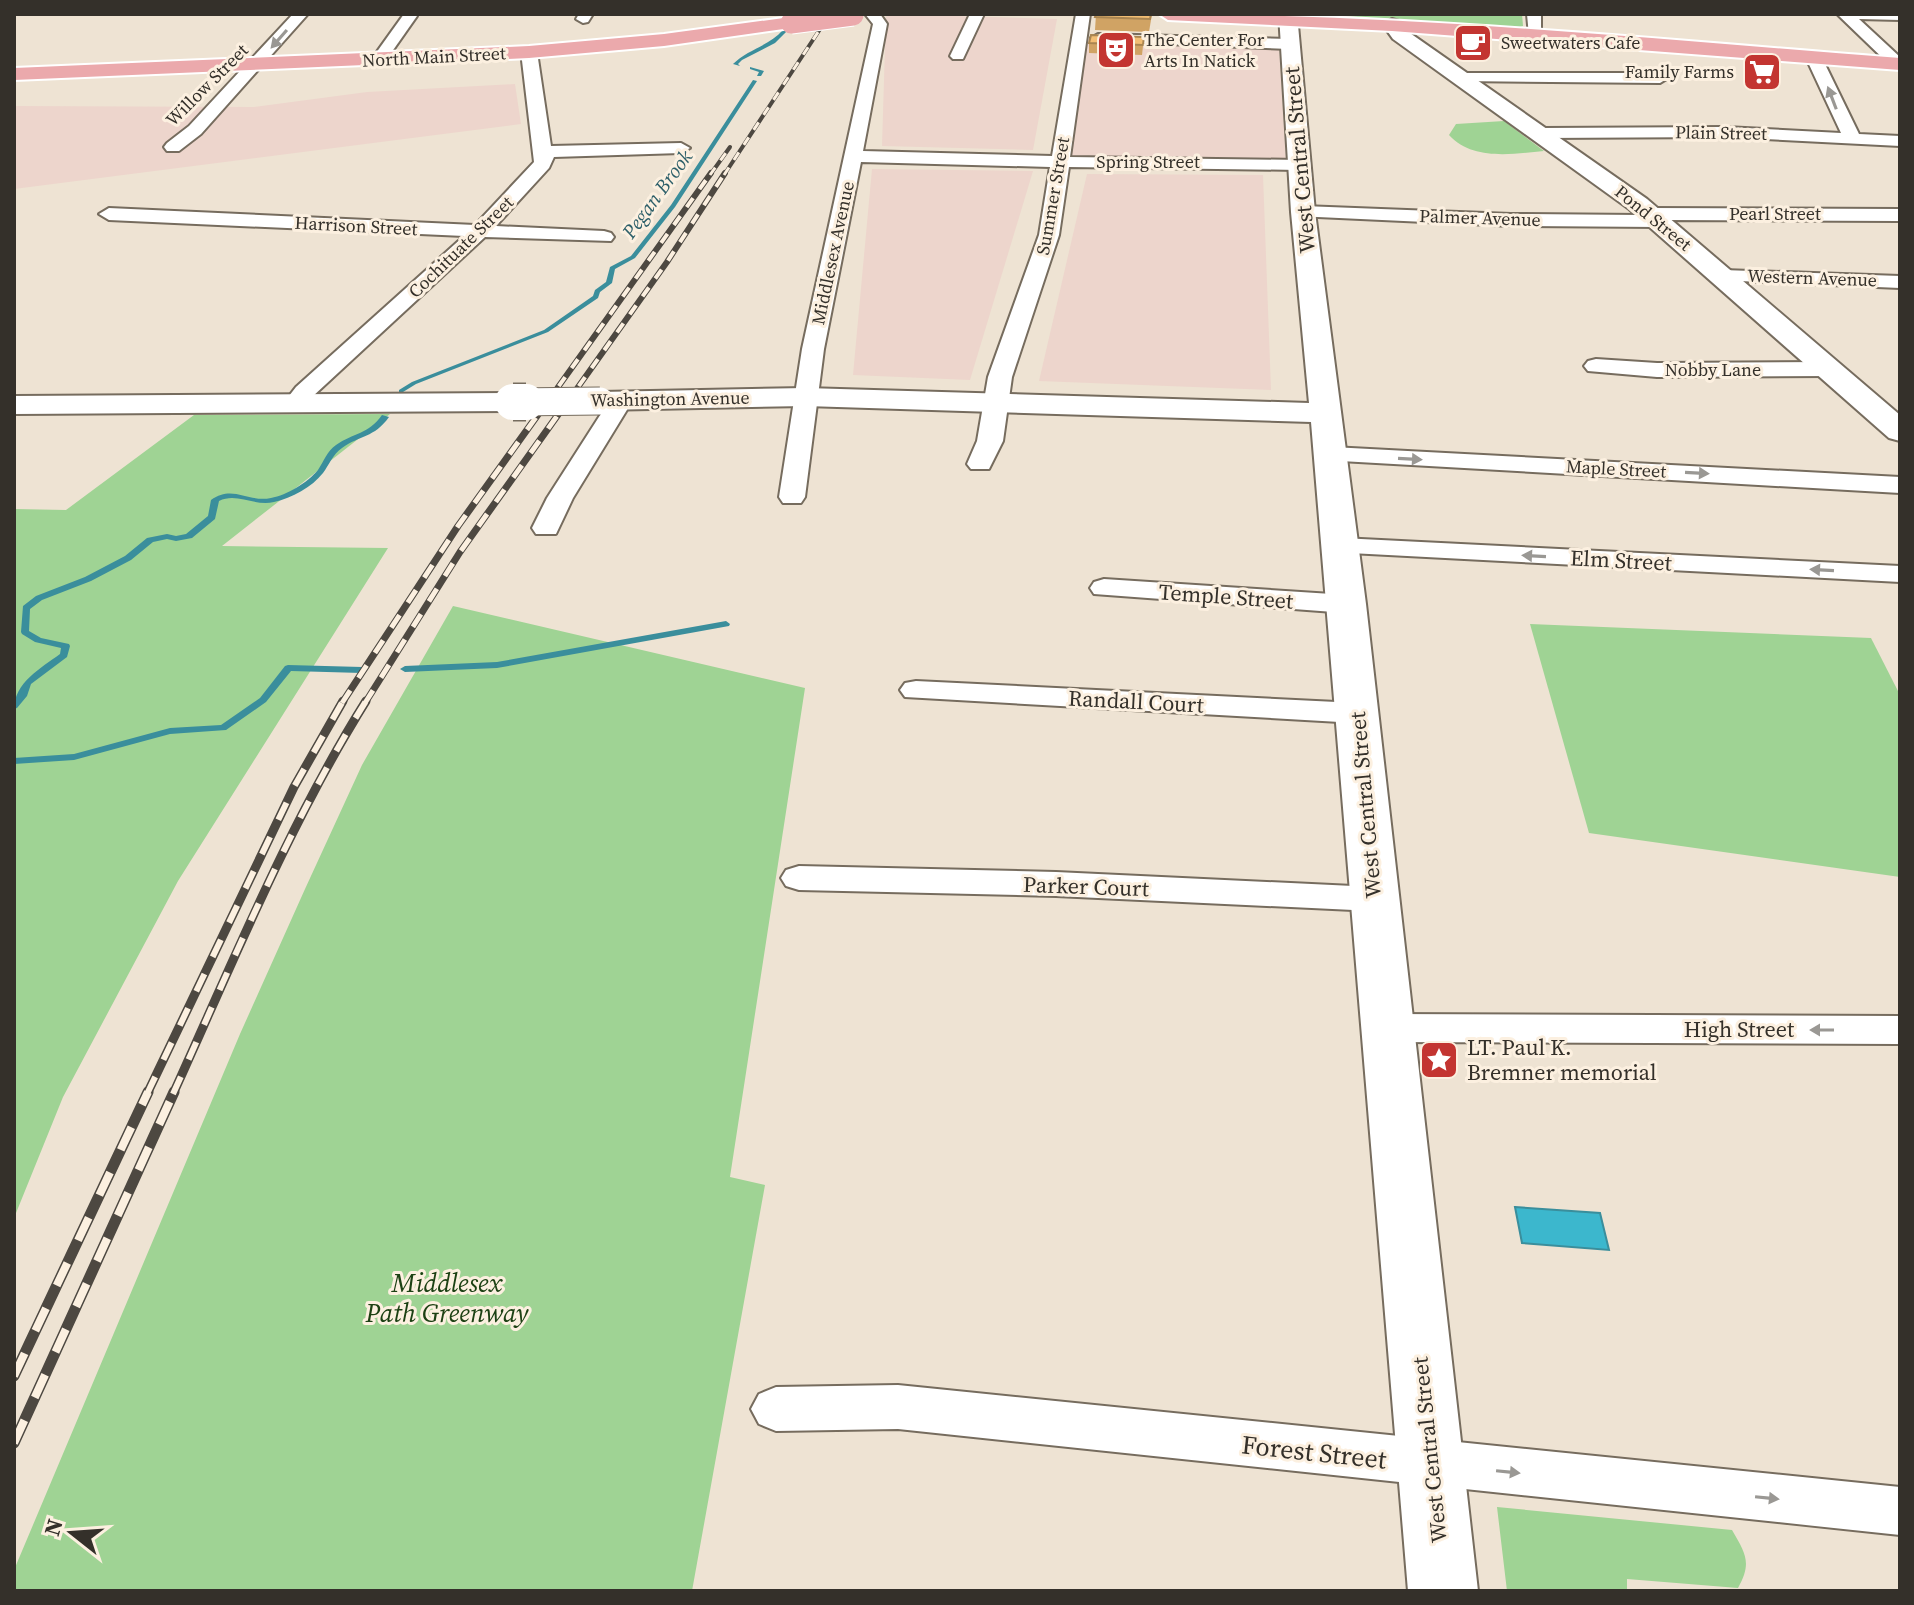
<svg xmlns="http://www.w3.org/2000/svg" width="1914" height="1605" font-family="'Source Serif 4',serif">
<style>
.commercial{fill:#edd5cc}
.green{fill:#9fd394}
.water{fill:#3cb7cd;stroke:#3a8e9c;stroke-width:2}
.lines{fill:none;stroke-linecap:round;stroke-linejoin:round}
.stream{fill:#3a8e9c;fill-rule:evenodd}
.street-casing{stroke:#766c5e;stroke-width:4}
.secondary-casing{stroke:#766c5e;stroke-width:4}
.primary-casing{stroke:#fff;stroke-width:4}
.street{fill:#fff;fill-rule:evenodd}
.secondary{fill:#fff;fill-rule:evenodd}
.primary{fill:#eba9ac;fill-rule:evenodd}
.rail-far4-casing{stroke:#4d4841;stroke-width:4}
.rail-far3-casing{stroke:#4d4841;stroke-width:6}
.rail-far2-casing{stroke:#4d4841;stroke-width:7}
.rail-far1-casing{stroke:#4d4841;stroke-width:9}
.rail-casing{stroke:#4d4841;stroke-width:11}
.rail-far4{stroke:#fcf0e0;stroke-width:3;stroke-dasharray:9;stroke-linecap:butt}
.rail-far3{stroke:#fcf0e0;stroke-width:4;stroke-dasharray:11;stroke-linecap:butt}
.rail-far2{stroke:#fcf0e0;stroke-width:5;stroke-dasharray:15;stroke-linecap:butt}
.rail-far1{stroke:#fcf0e0;stroke-width:6;stroke-dasharray:19;stroke-linecap:butt}
.rail{stroke:#fcf0e0;stroke-width:8;stroke-dasharray:25;stroke-linecap:butt}
.secondary-bridge-far1-casing{stroke:#766c5e;stroke-width:29;stroke-linecap:butt}
.secondary-bridge-casing{stroke:#766c5e;stroke-width:39;stroke-linecap:butt}
.primary-bridge-casing{stroke:#fff;stroke-width:23;stroke-linecap:butt}
.secondary-bridge-far1{stroke:#fff;stroke-width:27}
.secondary-bridge{stroke:#fff;stroke-width:36}
.primary-bridge{stroke:#eba9ac;stroke-width:21}
.wall{fill:#d0a364}
.building{fill:#f2be74;stroke:#a98551;stroke-width:2}
.oneway{fill:#9a9894}
.labels{text-anchor:middle;stroke-width:6;stroke-linejoin:round;paint-order:stroke}
.far-poi-label{font-size:18px;fill:#34302a;stroke:#fcf0e0;text-anchor:start}
.far-street-label{font-size:18px;fill:#34302a;stroke:#fcf0e0}
.far-water-label{font-size:20px;font-style:italic;fill:#2d5f69;stroke:#fcf0e0}
.street-label{font-size:22px;fill:#34302a;stroke:#fcf0e0}
.poi-label{font-size:22px;fill:#34302a;stroke:#fcf0e0;text-anchor:start}
.near-park-label{font-size:26px;font-style:italic;fill:#1c4113;stroke:#fcf0e0}
.near-street-label{font-size:26px;fill:#34302a;stroke:#fcf0e0}
</style>
<rect width="100%" height="100%" fill="#eee3d3"/>
<!-- commercial -->
<g class="commercial">
<path d="M886,14L1057,19L1033,150L882,146Z"/>
<path d="M1087,39L1279,46L1286,162L1070,159Z"/>
<path d="M515,84L521,124L14,189V106L254,107L367,92Z"/>
<path d="M872,169L1033,171L970,380L853,375Z"/>
<path d="M1087,174L1263,175L1271,390L1039,381Z"/>
</g>
<!-- green -->
<g class="green">
<path d="M1322,14H1522L1523,26L1512,30Z"/>
<path d="M1504,121L1544,151C1512,154 1473,161 1449,135L1456,124Z"/>
<path d="M390,414L222,546L388,548L178,881L63,1097L14,1218V509L66,510L194,415Z"/>
<path d="M453,606L805,688L730,1177L765,1185L692,1591H14V1570L240,1034L305,889L362,765Z"/>
<path d="M1530,624L1871,638L1900,695V877L1589,833Z"/>
<path d="M1497,1507L1732,1530C1746,1554 1752,1563 1738,1588L1627,1579V1591H1507Z"/>
</g>
<!-- water -->
<path class="water" d="M1515,1207L1600,1213L1609,1250L1522,1243Z"/>
<g class="lines">
<!-- stream -->
<g class="stream">
<path d="M783,30L787,31L775,43L742,60L738,64L740,66L733,64C748,49 769,46 783,30Z"/>
<path d="M750,67L764,71L761,76H757L759,72L750,69Z"/>
<path d="M753,80L757,81L675,207L635,258L615,269L612,283L600,292L598,298L548,332L416,384L403,392H399V390L412,382L544,330L593,296L595,290L606,282L610,267L631,256L671,205Z"/>
<path d="M382,415L389,417C374,438 360,435 342,448C333,454 329,465 323,473C312,487 292,498 274,502C255,507 237,492 219,501L215,519L192,538L176,541L167,539L153,542L131,560L91,581L42,600L30,609L29,631L41,638L69,644L70,646L67,657L31,684L27,696L17,708L14,709C14,683 41,668 60,654L61,648L35,642L22,634L21,632L23,606L36,596L85,577L125,556L147,538L167,534L176,536L186,534L208,516L211,500C233,484 248,503 271,498C287,495 307,483 318,470C324,461 327,451 336,445C353,433 369,434 382,415Z"/>
<path d="M726,621L730,624L729,626L497,668L405,672L400,669L405,666L497,662Z"/>
<path d="M288,665L362,667L367,670L362,673L291,671L266,702L226,730L170,734L74,760L14,764V758L74,754L170,728L221,725L260,698L285,666Z"/>
</g>
<!-- street casing -->
<g class="street-casing">
<g id="street">
<path d="M293,14H308L201,134L179,151H167L164,147L167,143L189,126Z"/>
<path d="M404,14L417,16L384,63H374L371,60Z"/>
<path d="M579,14H593L588,22L583,23L576,19Z"/>
<path d="M865,14H880L887,24L863,151L1052,156L1076,14H1090L1070,157L1299,160L1308,165L1299,170L1069,167L1059,235L1012,377L1003,441L989,469H971L967,464L977,441L988,377L1039,235L1050,167L861,162L824,349L805,497L801,503H783L779,497L802,349L873,24Z"/>
<path d="M970,14H984L963,59H953L950,56Z"/>
<path d="M1527,14H1541V39L1536,40L1529,36Z"/>
<path d="M1837,14H1900V20L1859,19L1900,57V68L1892,67Z"/>
<path d="M1098,34L1289,39L1297,44L1289,49L1093,41L1091,38Z"/>
<path d="M529,47L537,52L551,146L681,143L690,148L681,153L554,157L549,168L496,226L604,231L611,233L614,237L611,241L485,237L312,397C304,408 300,414 285,410L282,405L296,387L464,236L109,220L99,214L109,208L475,225L534,162L521,52Z"/>
<path d="M1814,53L1822,58L1859,134L1900,136V146L1725,137L1543,138L1534,133L1543,128L1725,127L1841,133L1806,58Z"/>
<path d="M1464,73H1660L1668,78L1660,83L1458,81L1456,78Z"/>
<path d="M1303,206L1511,214L1641,215L1643,210L1650,208L1900,209V221L1667,220L1665,225L1658,227L1511,226L1296,216L1293,212L1296,208Z"/>
<path d="M1723,270L1900,276V288L1716,280L1713,276Z"/>
<path d="M1596,359L1657,363L1830,362L1838,364L1842,369L1838,374L1830,376L1657,377L1588,371L1584,366L1588,361Z"/>
<path d="M621,393L629,395L633,400L573,498L556,534H536L532,528L547,498L613,395Z"/>
<path d="M1332,447L1900,477V493L1323,460L1319,455L1323,450Z"/>
<path d="M1341,538L1900,566V582L1331,552L1327,546L1331,540Z"/>
<path d="M1104,579L1347,595L1357,598L1362,604L1357,610L1347,613L1094,594L1090,588L1094,582Z"/>
<path d="M916,681L1357,703L1368,706L1373,713L1368,720L1357,723L905,697L900,690L905,683Z"/>
<path d="M799,866L1056,872L1374,887L1387,891L1392,899L1387,907L1374,911L1056,896L799,890L786,886L781,878L786,870Z"/>
<path d="M1386,1014L1900,1016V1044L1386,1042L1372,1038L1366,1028L1372,1018Z"/>
<path d="M898,1385L1900,1487V1535L898,1429L776,1431L759,1424L751,1409L759,1394L776,1387Z"/>
</g>
</g>
<!-- secondary casing -->
<g class="secondary-casing">
<g id="secondary">
<path d="M1279,14H1297L1315,212L1366,604L1478,1591H1408L1311,422L806,406L600,410L589,408L584,401L589,394L600,392L806,388L1309,403L1291,212Z"/>
<path d="M1392,19L1399,21L1407,31L1647,199L1900,415V441L1889,438L1629,209L1393,39L1383,25Z"/>
<path d="M513,393L524,395L529,402L524,409L513,411L14,414V396Z"/>
</g>
</g>
<!-- primary casing -->
<g class="primary-casing">
<g id="primary">
<path d="M1159,14C1406,14 1653,39 1900,58V70L1392,31L1168,20Z"/>
<path d="M791,17L800,23L798,27L664,46L529,58L14,80V68L529,46L664,34Z"/>
</g>
</g>
<!-- street -->
<use href="#street" class="street"/>
<!-- secondary -->
<use href="#secondary" class="secondary"/>
<!-- primary -->
<use href="#primary" class="primary"/>
<!-- rail-far4 casing -->
<g class="rail-far4-casing">
<g id="rail-far4">
<path d="M710,175L730,147"/>
<path d="M724,175L830,14"/>
</g>
</g>
<!-- rail-far3 casing -->
<g class="rail-far3-casing">
<g id="rail-far3">
<path d="M546,404L711,173"/>
<path d="M566,404L667,262L725,173"/>
</g>
</g>
<!-- rail-far2 casing -->
<g class="rail-far2-casing">
<g id="rail-far2">
<path d="M342,703L458,526L547,402"/>
<path d="M365,703L460,552L567,402"/>
</g>
</g>
<!-- rail-far1 casing -->
<g class="rail-far1-casing">
<g id="rail-far1">
<path d="M147,1094L294,787L343,701"/>
<path d="M173,1094C233,962 289,824 366,701"/>
</g>
</g>
<!-- rail casing -->
<g class="rail-casing">
<g id="rail">
<path d="M14,1376L148,1092"/>
<path d="M14,1443L174,1092"/>
</g>
</g>
<!-- rail-far4 -->
<use href="#rail-far4" class="rail-far4"/>
<!-- rail-far3 -->
<use href="#rail-far3" class="rail-far3"/>
<!-- rail-far2 -->
<use href="#rail-far2" class="rail-far2"/>
<!-- rail-far1 -->
<use href="#rail-far1" class="rail-far1"/>
<!-- rail -->
<use href="#rail" class="rail"/>
<!-- secondary-bridge-far1 casing -->
<g class="secondary-bridge-far1-casing">
<path id="secondary-bridge-far1" d="M513,402L600,401"/>
</g>
<!-- secondary-bridge casing -->
<g class="secondary-bridge-casing">
<path id="secondary-bridge" d="M513,402H526"/>
</g>
<!-- primary-bridge casing -->
<g class="primary-bridge-casing">
<path id="primary-bridge" d="M791,23L853,15"/>
</g>
<!-- secondary-bridge-far1 -->
<use href="#secondary-bridge-far1" class="secondary-bridge-far1"/>
<!-- secondary-bridge -->
<use href="#secondary-bridge" class="secondary-bridge"/>
<!-- primary-bridge -->
<use href="#primary-bridge" class="primary-bridge"/>
</g>
<!-- wall -->
<g class="wall">
<path d="M1096,14H1152L1149,32L1095,30Z"/>
<path d="M1144,37L1142,55L1089,53V43Z"/>
</g>
<!-- building -->
<g class="building">
<path d="M1096,14H1151L1150,19L1095,17Z"/>
<path d="M1091,35L1144,37L1143,45L1089,43Z"/>
</g>
<!-- one-way arrows -->
<defs><path id="oneway-solid" d="M-6-.8H1V-3.2L6.5 0L1 3.2V.8H-6Z" transform="scale(2)"/></defs>
<g class="oneway">
<use href="#oneway-solid" transform="translate(279 39) rotate(131)"/>
<use href="#oneway-solid" transform="translate(1832 98) rotate(-111)"/>
<use href="#oneway-solid" transform="translate(1410 459) rotate(3)"/>
<use href="#oneway-solid" transform="translate(1697 473) rotate(3)"/>
<use href="#oneway-solid" transform="translate(1534 556) rotate(-177)"/>
<use href="#oneway-solid" transform="translate(1822 570) rotate(-177)"/>
<use href="#oneway-solid" transform="translate(1822 1030) rotate(-180)"/>
<use href="#oneway-solid" transform="translate(1508 1472) rotate(6)"/>
<use href="#oneway-solid" transform="translate(1767 1498) rotate(6)"/>
</g>
<!-- icons -->
<defs>
<g id="cafe-square" transform="scale(2)"><rect x="-9" y="-9" width="18" height="18" rx="4" fill="#c33531" stroke="#fcf0e0"/><path d="M-5.5-4.5H6V0H3Q3 3.5 0 3.5H-2.5Q-5.5 3.5-5.5 0ZM3-3.2v2h1.7v-2ZM-6 4.5H4V6H-6Z" fill="#fff"/></g>
<g id="theatre-square" transform="scale(2)"><rect x="-9" y="-9" width="18" height="18" rx="4" fill="#c33531" stroke="#fcf0e0"/><path d="M-5-5.5Q0-4 5-5.5V0Q5 5 0 6Q-5 5-5 0ZM-3.3-2.5H-1v1.5H-3.3ZM1-2.5H3.3v1.5H1ZM-2.8 1Q0 5.5 2.8 1Z" fill="#fff"/></g>
<g id="supermarket-square" transform="scale(2)"><rect x="-9" y="-9" width="18" height="18" rx="4" fill="#c33531" stroke="#fcf0e0"/><path d="M-6-5.5h2.5l.6 2H6L4.5 2H-2.5L-4.4-4H-6ZM-1.5 3.2a1.3 1.3 0 1 0 .1 0ZM3 3.2a1.3 1.3 0 1 0 .1 0Z" fill="#fff"/></g>
<g id="sight-square" transform="scale(2)"><rect x="-9" y="-9" width="18" height="18" rx="4" fill="#c33531" stroke="#fcf0e0"/><path d="M0-6L1.8-2.2L6-1.7L2.9 1.2L3.7 5.4L0 3.3L-3.7 5.4L-2.9 1.2L-6-1.7L-1.8-2.2Z" fill="#fff"/></g>
</defs>
<g fill-rule="evenodd">
<use href="#cafe-square" x="1473" y="43"/>
<use href="#theatre-square" x="1116" y="50"/>
<use href="#supermarket-square" x="1762" y="72"/>
<use href="#sight-square" x="1439" y="1060"/>
</g>
<g class="labels">
<!-- far-poi labels -->
<g class="far-poi-label">
<text x="1144" y="46">The Center For<tspan x="1144" dy="21">Arts In Natick</tspan></text>
<text x="1501" y="49">Sweetwaters Cafe</text>
<text x="1734" y="78" text-anchor="end">Family Farms</text>
</g>
<!-- far-street labels -->
<g class="far-street-label">
<text transform="translate(434 57) rotate(-3)" y="6">North Main Street</text>
<text transform="translate(207 85) rotate(-45)" y="6">Willow Street</text>
<text transform="translate(1721 133) rotate(1)" y="6">Plain Street</text>
<text x="1148" y="168">Spring Street</text>
<text transform="translate(1053 196) rotate(-80)" y="6">Summer Street</text>
<text x="1775" y="220">Pearl Street</text>
<text transform="translate(1480 218) rotate(2)" y="6">Palmer Avenue</text>
<text transform="translate(1653 218) rotate(39)" y="6">Pond Street</text>
<text transform="translate(356 226) rotate(3)" y="6">Harrison Street</text>
<text transform="translate(461 247) rotate(-44)" y="6">Cochituate Street</text>
<text transform="translate(833 253) rotate(-78)" y="6">Middlesex Avenue</text>
<text transform="translate(1812 278) rotate(2)" y="6">Western Avenue</text>
<text x="1713" y="376">Nobby Lane</text>
<text transform="translate(670 399) rotate(-1)" y="6">Washington Avenue</text>
<text transform="translate(1616 469) rotate(3)" y="6">Maple Street</text>
</g>
<!-- far-water labels -->
<g class="far-water-label">
<text transform="translate(657 194) rotate(-54)" y="7">Pegan Brook</text>
</g>
<!-- street labels -->
<g class="street-label">
<text transform="translate(1299 160) rotate(-95)" y="8">West Central Street</text>
<text transform="translate(1621 560) rotate(3)" y="8">Elm Street</text>
<text transform="translate(1226 596) rotate(4)" y="8">Temple Street</text>
<text transform="translate(1136 701) rotate(3)" y="8">Randall Court</text>
<text transform="translate(1365 805) rotate(-95)" y="8">West Central Street</text>
<text transform="translate(1086 886) rotate(2)" y="8">Parker Court</text>
<text x="1739" y="1037">High Street</text>
<text transform="translate(1429 1450) rotate(-96)" y="8">West Central Street</text>
</g>
<!-- poi labels -->
<g class="poi-label">
<text x="1467" y="1055">LT. Paul K.<tspan x="1467" dy="25">Bremner memorial</tspan></text>
</g>
<!-- near-park labels -->
<g class="near-park-label">
<text x="447" y="1292">Middlesex<tspan x="447" dy="30">Path Greenway</tspan></text>
</g>
<!-- near-street labels -->
<g class="near-street-label">
<text transform="translate(1314 1452) rotate(6)" y="9">Forest Street</text>
</g>
</g>
<!-- border -->
<rect width="1914" height="1605" fill="none" stroke="#34302a" stroke-width="32"/>
<!-- north arrow -->
<g transform="translate(72 1533) rotate(287)" stroke="#fcf0e0" stroke-width="6" paint-order="stroke">
<path d="M0-6L14 30L0 20L-14 30Z" fill="#34302a"/>
<text y="-12" font-size="22" font-weight="bold" text-anchor="middle" fill="#34302a">N</text>
</g>
</svg>
